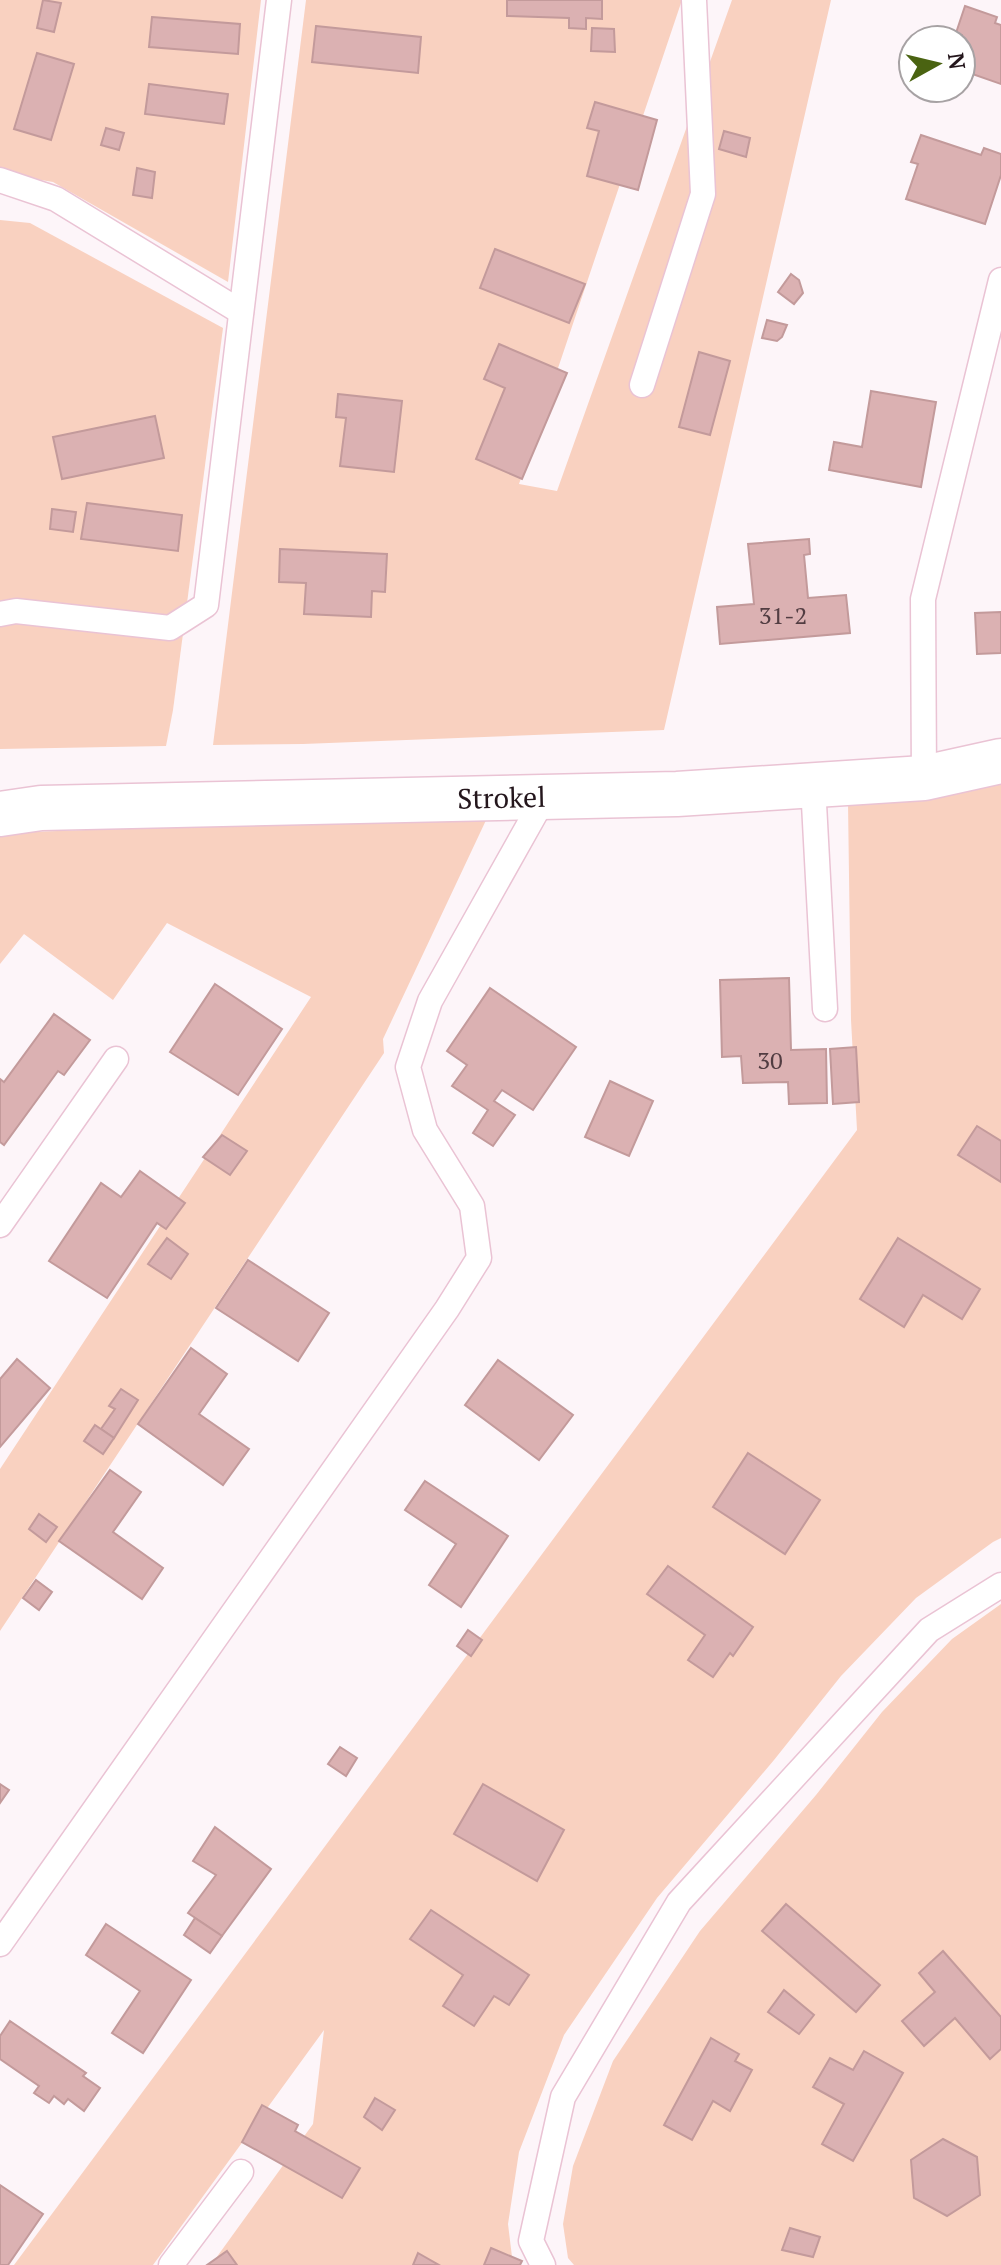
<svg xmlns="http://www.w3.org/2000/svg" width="1001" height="2265" font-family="'PT Serif',serif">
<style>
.green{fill:#f9d1c0}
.building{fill:#dbb1b2;stroke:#c39a9b;stroke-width:2}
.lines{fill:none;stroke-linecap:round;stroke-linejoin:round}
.service-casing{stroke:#eac3d4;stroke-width:27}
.minor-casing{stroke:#eac3d4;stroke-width:47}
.service{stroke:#fff;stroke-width:24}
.minor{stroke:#fff;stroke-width:44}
.labels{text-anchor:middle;stroke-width:6;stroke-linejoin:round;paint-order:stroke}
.number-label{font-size:24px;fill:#523d42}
.street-label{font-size:28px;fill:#24161c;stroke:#fff}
</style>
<rect width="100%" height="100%" fill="#fdf5f9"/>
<!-- green -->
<g class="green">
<path d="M0,0H261L228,282L53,182L0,173Z"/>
<path d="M306,0H682L519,484L557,491L732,0H831L664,730L303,744L213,745Z"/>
<path d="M0,220L30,223L223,328L173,710L166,746L0,749Z"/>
<path d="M1001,777V1538L993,1542L916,1598L841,1676L774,1760L657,1898L564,2035L519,2152L508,2224L513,2265H211L313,2124L324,2030L153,2265H14L857,1130L851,1020L848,803Z"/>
<path d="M488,816L383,1039L384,1053L0,1631V1469L311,997L167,923L113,1000L24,934L0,964V833Z"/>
<path d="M1001,1604V2265H574L568,2258L563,2224L573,2166L613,2061L700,1931L816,1795L882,1712L952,1639Z"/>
</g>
<!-- building -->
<g class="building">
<path d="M43,0L61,3L54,32L37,28Z"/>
<path d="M507,0H602V19L586,18V29L569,28V18L507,16Z"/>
<path d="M965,6L997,17L995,23L1001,25V84L961,70L962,35L956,33Z"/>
<path d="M152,17L240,24L238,54L149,47Z"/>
<path d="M316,26L421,37L418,73L312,62Z"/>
<path d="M592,28L614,29L615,52L591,51Z"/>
<path d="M37,53L74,64L51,140L14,129Z"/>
<path d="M149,84L228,94L224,124L145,114Z"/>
<path d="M595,102L657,120L638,190L587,176L599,131L587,128Z"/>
<path d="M106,128L124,133L119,150L101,145Z"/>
<path d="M724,131L750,138L746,157L719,149Z"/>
<path d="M921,135L981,155L984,148L1001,154V175L985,224L906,199L918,164L911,162Z"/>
<path d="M137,168L155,172L152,198L133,195Z"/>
<path d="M495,249L585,284L569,323L480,288Z"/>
<path d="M791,274L799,280L803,293L794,304L778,292Z"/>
<path d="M767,320L787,325L782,337L777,341L762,338Z"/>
<path d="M499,344L567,373L522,479L476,459L505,388L484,379Z"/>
<path d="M699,352L730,361L710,435L679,427Z"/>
<path d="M871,391L936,402L921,487L829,470L834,442L862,447Z"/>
<path d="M338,394L402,401L394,472L340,466L346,418L336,417Z"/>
<path d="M155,416L164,458L62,479L53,437Z"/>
<path d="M87,503L182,515L178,551L81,539Z"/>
<path d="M52,509L76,512L73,532L50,529Z"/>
<path d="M809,539L810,554L804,555L808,598L846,595L850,633L720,644L717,607L754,604L748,544Z"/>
<path d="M280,549L387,554L385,592L372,591L371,617L304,614L306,583L279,582Z"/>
<path d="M1001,612V653L977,654L975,613Z"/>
<path d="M789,978L791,1050L826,1049L827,1103L789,1104L788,1082L743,1083L741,1056L722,1057L720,980Z"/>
<path d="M215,984L282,1029L238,1095L170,1052Z"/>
<path d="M490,988L576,1047L533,1110L502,1090L494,1101L515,1115L493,1146L473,1133L488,1110L452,1086L467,1065L447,1051Z"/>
<path d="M54,1014L90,1040L64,1075L58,1071L4,1145L0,1142V1079L4,1082Z"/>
<path d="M856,1047L859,1102L833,1104L830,1049Z"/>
<path d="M610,1081L653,1101L629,1156L585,1137Z"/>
<path d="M977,1126L1001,1141V1182L958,1155Z"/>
<path d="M222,1135L247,1151L230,1175L203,1157Z"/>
<path d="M140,1171L185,1203L166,1229L157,1223L107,1298L49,1261L101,1183L121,1197Z"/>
<path d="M167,1238L188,1254L171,1279L148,1264Z"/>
<path d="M898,1238L980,1289L962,1319L923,1295L904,1327L860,1299Z"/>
<path d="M248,1260L329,1313L298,1361L216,1308Z"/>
<path d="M191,1348L227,1374L199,1414L249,1449L223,1485L138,1424Z"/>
<path d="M17,1359L50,1388L0,1447V1379Z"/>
<path d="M498,1360L573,1415L539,1460L465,1405Z"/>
<path d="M121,1389L138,1400L114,1438L101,1429L115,1409L109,1406Z"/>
<path d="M95,1425L114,1438L103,1454L84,1441Z"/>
<path d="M748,1453L820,1500L785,1554L713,1507Z"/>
<path d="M110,1470L141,1492L113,1532L163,1568L142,1599L59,1541Z"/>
<path d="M425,1481L508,1536L461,1607L429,1585L456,1544L405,1510Z"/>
<path d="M39,1514L57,1527L46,1542L29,1529Z"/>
<path d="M668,1566L753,1627L733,1656L730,1653L713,1677L688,1660L705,1635L647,1594Z"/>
<path d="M36,1580L52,1592L39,1610L23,1598Z"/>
<path d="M468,1630L482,1640L471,1656L457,1646Z"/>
<path d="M340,1747L357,1758L346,1776L328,1764Z"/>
<path d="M0,1784L9,1790L0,1803Z"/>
<path d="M483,1784L564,1830L537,1881L454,1834Z"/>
<path d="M215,1827L271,1869L222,1936L188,1913L216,1875L193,1861Z"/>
<path d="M786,1904L880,1985L856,2012L762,1931Z"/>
<path d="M431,1910L529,1975L509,2005L494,1996L474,2026L443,2006L463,1975L410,1939Z"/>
<path d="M195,1918L222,1936L210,1953L184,1935Z"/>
<path d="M106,1924L191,1980L143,2053L112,2033L140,1991L86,1955Z"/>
<path d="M943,1951L1001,2017V2049L990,2059L955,2018L924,2046L902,2021L935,1992L919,1973Z"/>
<path d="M784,1990L814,2015L799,2034L768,2012Z"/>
<path d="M10,2021L86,2073L83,2076L100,2088L84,2111L68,2099L64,2104L54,2096L49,2103L34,2093L39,2086L0,2059V2036Z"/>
<path d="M711,2038L739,2054L735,2061L752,2070L730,2111L713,2101L692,2140L664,2125Z"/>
<path d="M864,2051L903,2073L853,2161L822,2144L844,2104L813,2087L830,2058L853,2070Z"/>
<path d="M375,2098L395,2110L382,2130L364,2117Z"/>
<path d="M262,2105L298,2125L295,2131L360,2168L342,2198L242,2142Z"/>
<path d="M943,2139L977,2157L980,2195L947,2216L914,2198L911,2160Z"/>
<path d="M0,2185L43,2214L8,2265H0Z"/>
<path d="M790,2228L820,2237L813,2257L782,2250Z"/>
<path d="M491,2248L522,2261L520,2265H484Z"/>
<path d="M227,2251L237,2265H207Z"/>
<path d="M418,2253L439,2265H413Z"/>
</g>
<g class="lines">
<!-- service casing -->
<g class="service-casing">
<g id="service">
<path d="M0,180L56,199L241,312"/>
<path d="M642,385L703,194L694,0"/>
<path d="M0,614L16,611L170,628L206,605L279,0"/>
<path d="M924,778L923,599L1001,280"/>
<path d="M813,785L825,1009"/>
<path d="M0,1225L116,1059"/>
<path d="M0,1944L447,1309L479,1258L472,1206L425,1130L408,1067L430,1001L544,798"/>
<path d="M171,2265L241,2172"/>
<path d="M543,2265L531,2241L563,2097L679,1902L929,1630L1001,1585"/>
</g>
</g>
<!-- minor casing -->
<g class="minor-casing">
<g id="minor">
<path id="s1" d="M0,814L41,808L677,794L924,778L1001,761"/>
</g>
</g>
<!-- service -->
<use href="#service" class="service"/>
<!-- minor -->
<use href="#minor" class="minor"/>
</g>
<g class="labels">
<!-- number labels -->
<g class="number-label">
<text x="783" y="624">31-2</text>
<text x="770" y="1069">30</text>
</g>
<!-- street labels -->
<g class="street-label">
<text dy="10" stroke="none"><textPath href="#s1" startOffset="502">Strokel</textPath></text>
</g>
</g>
<!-- north arrow -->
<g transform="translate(937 64) rotate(82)"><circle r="38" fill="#ffffff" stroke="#a7a2a4" stroke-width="2"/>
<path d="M0-6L14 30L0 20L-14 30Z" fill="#4a6311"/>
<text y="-12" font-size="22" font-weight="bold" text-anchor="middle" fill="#24161c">N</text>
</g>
</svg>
